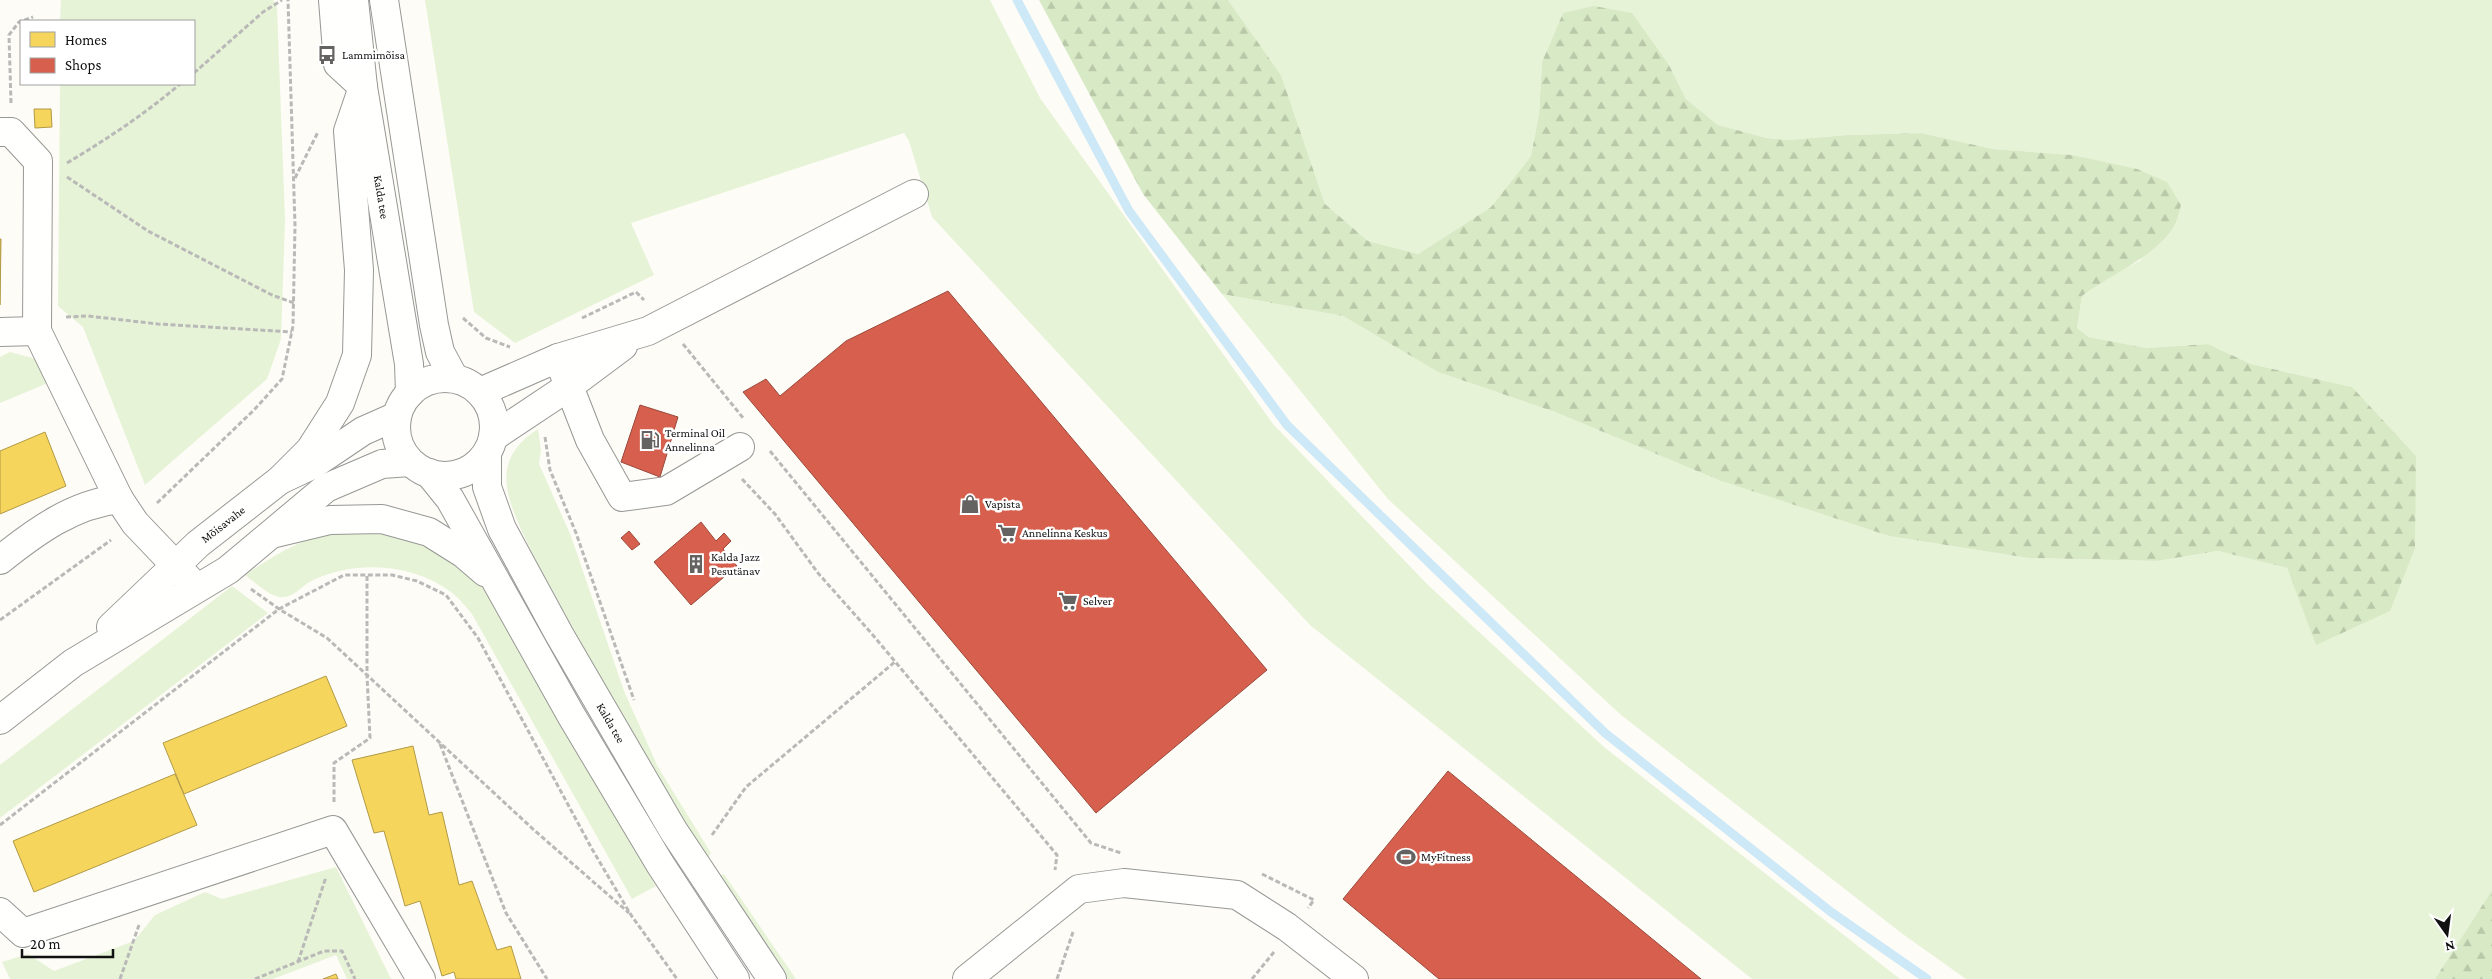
<svg xmlns="http://www.w3.org/2000/svg" width="2492" height="979" font-family="'Crimson Pro',serif">
<style>
.green{fill:#e7f3d7}
.forest{fill:url(#forest-firs)}
.homes{fill:#f6d55c;stroke:#b19a46}
.shops{fill:#d6604d;stroke:#9b483b}
.lines{fill:none;stroke-linecap:round;stroke-linejoin:round}
.stream{stroke:#cde8f7;stroke-width:9}
.minor-casing{stroke:#979795;stroke-width:30}
.path{stroke:#b9b9b8;stroke-width:3;stroke-dasharray:5 2.5;stroke-linecap:butt}
.minor{stroke:#fffffe;stroke-width:28}
.labels{text-anchor:middle;stroke-width:5;stroke-linejoin:round;paint-order:stroke}
.poi-label{font-size:12px;fill:#111;stroke:#fff;text-anchor:start}
.street-label{font-size:12px;fill:#111;stroke:#fff}
</style>
<defs>
<pattern id="forest-firs" width="22" height="20" patternUnits="userSpaceOnUse" patternTransform="scale(1.25)"><rect width="22" height="20" fill="#d8eac5"/><path d="M5 1l3.5 6h-7zM16 11l3.5 6h-7z" fill="#b8c8a8"/></pattern>
</defs>
<rect width="100%" height="100%" fill="#fdfcf7"/>
<!-- green -->
<g class="green">
<path d="M61,0H273L277,7L285,220L281,339L267,379L145,485L83,327L58,306L60,84H194V21H60Z"/>
<path d="M425,0H990L1040,98L1273,424L1428,585L1604,747L1900,979H1752L1310,625L932,217L909,141L904,133L631,223L654,275L515,343L474,312Z"/>
<path d="M1228,0H2492V890L2435,979H1966L1904,935L1621,715L1388,499L1222,294L1343,316L1438,372L1555,412L1721,481L1889,536L2028,558L2157,561L2218,551L2287,568L2317,645L2352,387L2251,364L2208,344L2146,348L2089,337L2077,328L2082,296L2102,281L2141,260L2072,155L1993,149L1921,133L1847,135L1788,140L1767,138L1718,125L1686,99L1669,65L1563,13L1542,62L1539,114L1531,156L1491,207L1418,254L1368,241L1325,204L1281,75Z"/>
<path d="M10,352L36,359L48,383L0,403V357Z"/>
<path d="M538,429L541,450L539,464L571,536L624,691L658,767L711,853L705,861L650,770L533,555C512,508 483,464 538,429Z"/>
<path d="M376,531C430,546 457,557 495,599L597,785L656,886L632,899L472,614C466,607 459,598 451,592C412,563 357,560 313,580C304,584 294,597 284,597C271,599 255,582 245,575C274,556 302,537 337,532C349,530 363,531 376,531Z"/>
<path d="M232,586L268,613L0,818V765Z"/>
<path d="M336,867L391,979H347L336,955L273,979H10L2,962L28,954L54,971L134,941L155,915L205,892L222,899Z"/>
<path d="M724,874L796,979H784L716,878Z"/>
</g>
<!-- forest -->
<g class="forest">
<path d="M1039,0H1228L1281,75L1325,204L1368,241L1418,254L1491,207L1531,156L1539,114L1542,62L1563,13L1594,6L1632,13L1669,65L1686,99L1718,125L1767,138L1788,140L1847,135L1921,133L1993,149L2072,155L2137,169L2167,182L2181,205C2179,212 2177,222 2173,228C2153,258 2111,274 2082,296L2077,328L2089,337L2146,348L2208,344L2251,364L2352,387L2416,456L2415,548L2390,611L2316,645L2287,568L2218,551L2157,561L2028,558L1889,536L1721,481L1555,412L1438,372L1343,316L1222,294L1143,194Z"/>
<path d="M2492,890V979H2435Z"/>
</g>
<!-- homes -->
<g class="homes">
<path d="M34,109H51L52,127L35,128Z"/>
<path d="M0,239H1L0,305Z"/>
<path d="M45,432L66,486L0,514V451Z"/>
<path d="M326,676L347,726L184,794L163,743Z"/>
<path d="M413,746L429,815L442,812L459,885L472,881L497,950L511,946L521,979H456L454,972L442,976L420,901L405,906L384,831L374,833L352,760Z"/>
<path d="M175,774L197,825L34,892L13,841Z"/>
<path d="M336,974L338,979H323Z"/>
</g>
<!-- shops -->
<g class="shops">
<path d="M948,291L1267,670L1096,813L743,392L766,379L780,396L846,341Z"/>
<path d="M640,405L678,417L660,477L621,462Z"/>
<path d="M701,522L716,541L724,533L731,541L723,549L737,566L691,605L654,562Z"/>
<path d="M629,531L640,544L632,550L621,538Z"/>
<path d="M1448,771L1701,979H1439L1343,899Z"/>
</g>
<g class="lines">
<!-- stream -->
<path class="stream" d="M1017,0L1129,211L1287,425L1605,733L1831,912L1927,979"/>
<!-- minor casing -->
<g class="minor-casing">
<g id="minor">
<path d="M333,0L338,64L363,87"/>
<path id="s1" d="M354,0L363,87L409,364L410,393"/>
<path d="M384,0L434,325L440,352L454,378"/>
<path d="M0,132H11L38,161L37,331L119,499L135,523L197,588"/>
<path d="M0,332L37,331"/>
<path d="M558,358L590,440L622,497L666,491L740,447"/>
<circle cx="445" cy="427" r="49"/>
<path d="M480,392L558,358L648,331L914,194"/>
<path d="M493,437L568,387L623,346"/>
<path id="s2" d="M487,453V487L502,529L559,634L673,830L772,979"/>
<path d="M429,473L450,499L571,715L660,864L735,979"/>
<path d="M280,480L310,450L340,403L357,355L359,270L348,131L363,87"/>
<path d="M276,533L330,520L382,519L429,532L464,554L485,572"/>
<path d="M0,560C35,532 73,504 119,499"/>
<path id="s3" d="M111,627L198,544L280,480L314,464L363,431L397,416"/>
<path d="M0,720L73,663L228,570L326,488L382,464L410,462"/>
<path d="M0,912L23,933L333,830L421,979"/>
<path d="M967,979L1079,889L1124,883L1237,895L1287,927L1354,979"/>
</g>
</g>
<!-- path -->
<g class="path">
<path d="M194,73L263,12L282,0"/>
<path d="M11,103L9,35L19,22L33,17"/>
<path d="M67,163C107,139 145,114 180,84"/>
<path d="M67,177L148,231L272,295L294,303"/>
<path d="M295,178L318,132"/>
<path d="M66,317L88,316L158,324L292,332"/>
<path d="M463,318L486,338L510,347"/>
<path d="M582,318L636,292L644,300"/>
<path d="M683,344L744,419"/>
<path d="M545,437L550,470L576,533L634,700"/>
<path d="M770,451L1091,843L1121,853"/>
<path d="M742,479L775,514L818,573L872,634L1057,855L1055,870"/>
<path d="M157,503L254,410L282,379L293,326L295,226L288,0"/>
<path d="M251,589L279,609L327,638L534,830L629,913"/>
<path d="M0,620L111,540"/>
<path d="M440,744L506,913L547,979"/>
<path d="M334,802V763L370,738L367,675V574"/>
<path d="M0,825L279,609L344,575H392L417,581L446,595L478,638L592,849L631,915L677,979"/>
<path d="M712,835L746,787L896,661"/>
<path d="M1262,874L1314,900L1308,908"/>
<path d="M298,962L326,877"/>
<path d="M120,979L139,925"/>
<path d="M255,979L324,951H342L355,979"/>
<path d="M1057,979L1073,932"/>
<path d="M1252,979L1274,952"/>
</g>
<!-- minor -->
<use href="#minor" class="minor"/>
</g>
<!-- icons -->
<defs>
<g id="bus-bare" transform="scale(1.5)"><path d="M-5-6H5V4H4V6H2V4H-2V6H-4V4H-5ZM-3.5-4V0h7V-4ZM-3.5 1.2v1.5H-2V1.2ZM2 1.2v1.5H3.5V1.2Z" fill="#646362" stroke="#fff" stroke-width="2.5" paint-order="stroke"/></g>
<g id="fuel-bare" transform="scale(1.5)"><path d="M-5.5-6h7V0h2V4h1.3V-2.5L3-4.5l.8-.8L6-3V5H2.5V1h-1V6h-7ZM-4.2-4.7v3.2H.2V-4.7Z" fill="#646362" stroke="#fff" stroke-width="2.5" paint-order="stroke"/></g>
<g id="shop-bare" transform="scale(1.5)"><path d="M-5-2.5h2.3a2.7 3.5 0 0 1 5.4 0H5L5.5 6h-11ZM-1.5-2.5h3a1.5 2.3 0 0 0-3 0Z" fill="#646362" stroke="#fff" stroke-width="2.5" paint-order="stroke"/></g>
<g id="supermarket-bare" transform="scale(1.5)"><path d="M-6-5.5h2.5l.6 2H6L4.5 2H-2.5L-4.4-4H-6ZM-1.5 3.2a1.3 1.3 0 1 0 .1 0ZM3 3.2a1.3 1.3 0 1 0 .1 0Z" fill="#646362" stroke="#fff" stroke-width="2.5" paint-order="stroke"/></g>
<g id="building-bare" transform="scale(1.5)"><path d="M-4-6H4V6H1V3H-1V6H-4ZM-2.5-4.3h1.7v1.8h-1.7ZM.8-4.3h1.7v1.8H.8ZM-2.5-1h1.7V.8h-1.7ZM.8-1h1.7V.8H.8Z" fill="#646362" stroke="#fff" stroke-width="2.5" paint-order="stroke"/></g>
<g id="stadium-bare" transform="scale(1.5)"><path d="M0-5a6.5 5 0 1 0 0 10a6.5 5 0 1 0 0-10ZM-3.5-1.8h7v3.6h-7Z" fill="#646362" stroke="#fff" stroke-width="2.5" paint-order="stroke"/></g>
</defs>
<g fill-rule="evenodd">
<use href="#bus-bare" x="327" y="55"/>
<use href="#fuel-bare" x="650" y="440"/>
<use href="#shop-bare" x="970" y="504"/>
<use href="#supermarket-bare" x="1007" y="533"/>
<use href="#building-bare" x="696" y="564"/>
<use href="#supermarket-bare" x="1068" y="601"/>
<use href="#stadium-bare" x="1406" y="857"/>
</g>
<g class="labels">
<!-- poi labels -->
<g class="poi-label">
<text x="342" y="59">Lammimõisa</text>
<text x="665" y="437">Terminal Oil<tspan x="665" dy="14">Annelinna</tspan></text>
<text x="985" y="508">Vapista</text>
<text x="1022" y="537">Annelinna Keskus</text>
<text x="711" y="561">Kalda Jazz<tspan x="711" dy="14">Pesutänav</tspan></text>
<text x="1083" y="605">Selver</text>
<text x="1421" y="861">MyFitness</text>
</g>
<!-- street labels -->
<g class="street-label">
<text dy="4" stroke="none"><textPath href="#s1" startOffset="199">Kalda tee</textPath></text>
<text dy="4" stroke="none"><textPath href="#s3" startOffset="152">Mõisavahe</textPath></text>
<text dy="4" stroke="none"><textPath href="#s2" startOffset="301">Kalda tee</textPath></text>
</g>
</g>
<!-- legend -->
<rect x="20" y="20" width="175" height="65" fill="#ffffff" stroke="#a0a0a0"/>
<rect x="30" y="32" width="25" height="15" fill="#f6d55c" stroke="#a0a0a0"/>
<text x="65" y="45" font-size="15" fill="#111111">Homes</text>
<rect x="30" y="58" width="25" height="15" fill="#d6604d" stroke="#a0a0a0"/>
<text x="65" y="70" font-size="15" fill="#111111">Shops</text>
<!-- north arrow -->
<g transform="translate(2447 934) rotate(166)" stroke="#ffffff" stroke-width="4" paint-order="stroke">
<path d="M0-4L9 19L0 12L-9 19Z" fill="#111111"/>
<text y="-8" font-size="14" font-weight="bold" text-anchor="middle" fill="#111111">N</text>
</g>
<!-- scale -->
<path d="M22 949v8h91v-8" fill="none" stroke="#111111" stroke-width="2.5"/>
<text x="30" y="949" font-size="15" fill="#111111" stroke="#ffffff" stroke-width="4" paint-order="stroke">20 m</text>
</svg>
